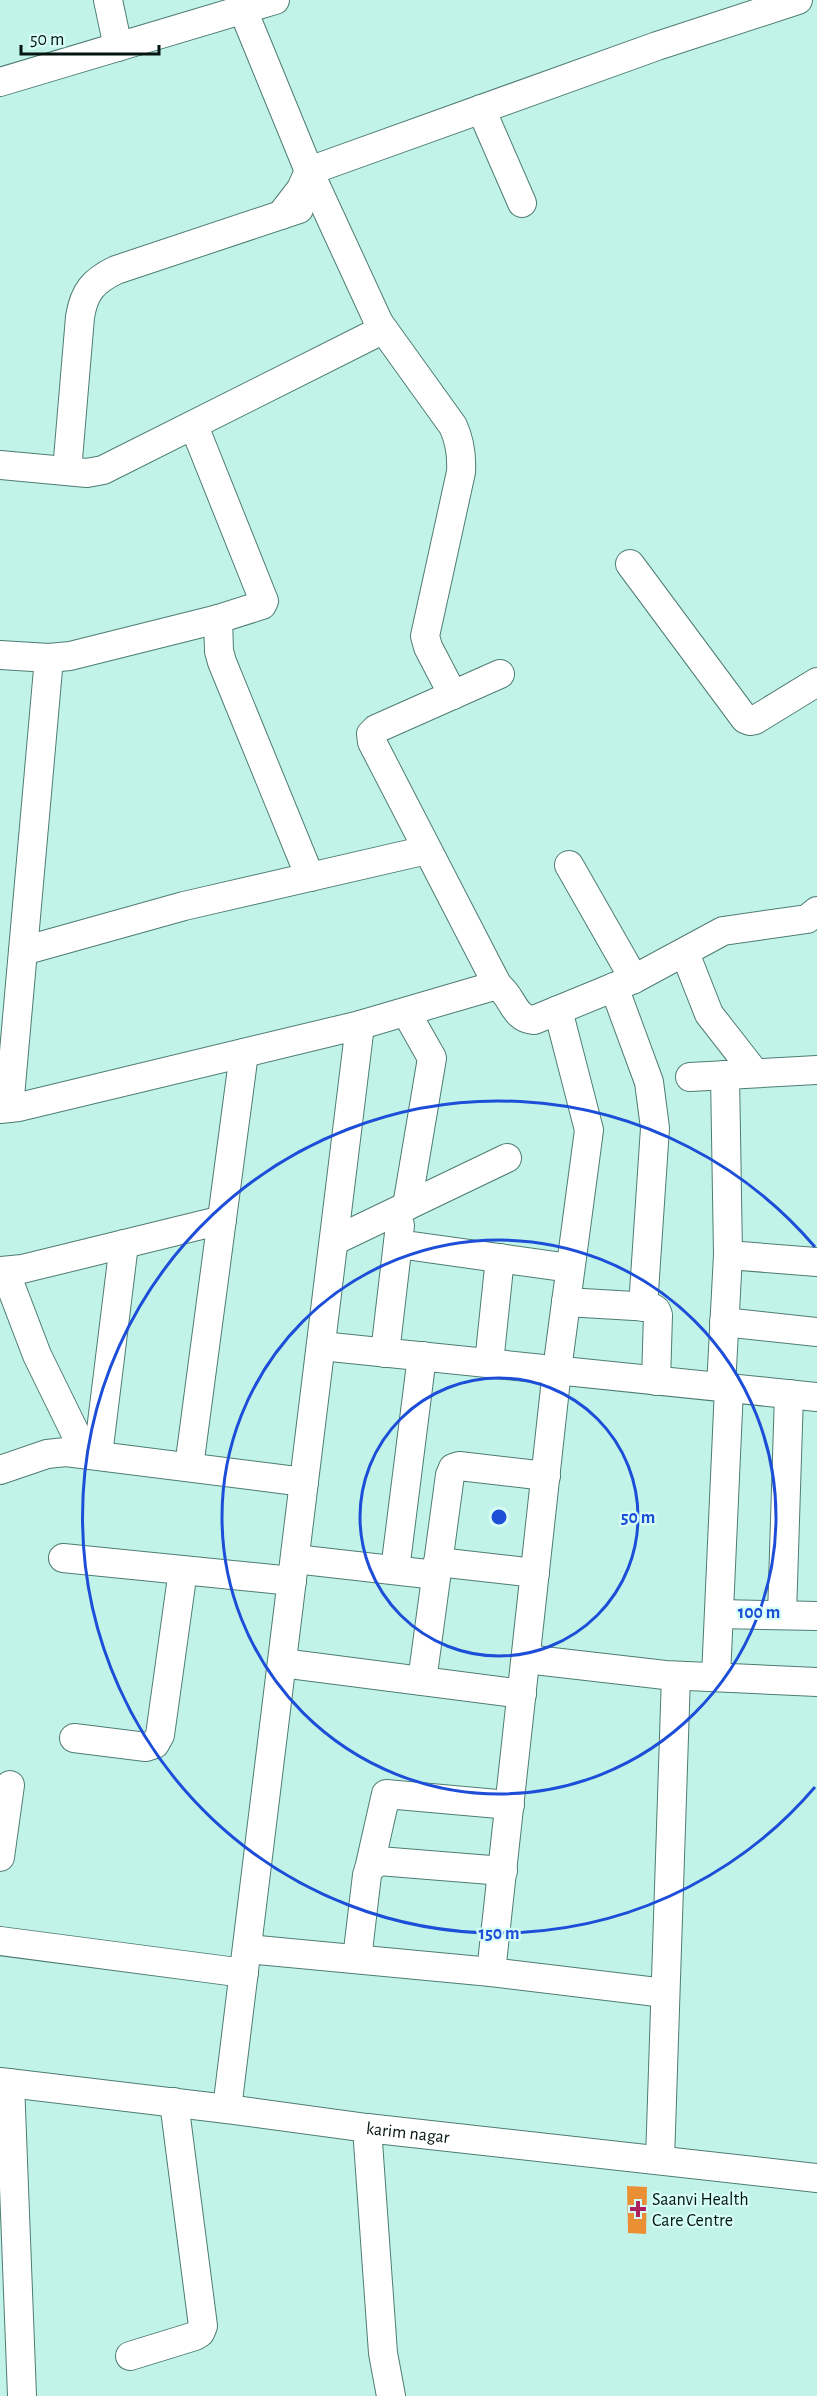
<svg xmlns="http://www.w3.org/2000/svg" width="817" height="2396" font-family="'Alegreya Sans',sans-serif">
<style>
.building{fill:#eb8f34}
.lines{fill:none;stroke-linecap:round;stroke-linejoin:round}
.minor-casing{stroke:#4e7c73;stroke-width:30}
.minor{stroke:#fff;stroke-width:28}
.ring{fill:none;stroke:#1d4ed8;stroke-width:3}
.poi-dot{fill:#ae215e;stroke:#d7fef6;stroke-width:2}
.labels{text-anchor:middle;stroke-width:4.5;stroke-linejoin:round;paint-order:stroke}
.street-label{font-size:18px;fill:#031411;stroke:#d7fef6}
.poi-label{font-size:18px;fill:#031411;stroke:#d7fef6;text-anchor:start}
.centre{fill:#1d4ed8;stroke:#d7fef6;stroke-width:3}
.ring-label{font-size:18px;text-anchor:middle;font-weight:bold;fill:#1d4ed8;stroke:#d7fef6;stroke-width:4.5;stroke-linejoin:round;paint-order:stroke}
</style>
<rect width="100%" height="100%" fill="#c2f3e9"/>
<!-- building -->
<path class="building" d="M627,2186L647,2187L646,2234L628,2233Z"/>
<g class="lines">
<!-- minor casing -->
<g class="minor-casing">
<g id="minor">
<path d="M108,0L118,47"/>
<path d="M0,82L275,0"/>
<path d="M481,109L522,203"/>
<path d="M281,215L301,189L309,171L657,46L798,0"/>
<path d="M379,323L453,426C460,441 462,455 461,472L425,636L428,647L453,695"/>
<path d="M0,465L87,473L103,470L374,334L379,323L309,171L243,10"/>
<path d="M67,471L80,317C84,292 93,281 116,270L299,209"/>
<path d="M630,564L745,719L750,721L755,720L817,682"/>
<path d="M218,619L219,651L222,662L310,877"/>
<path d="M0,655L49,658L70,656L218,619L262,605L264,601L194,426"/>
<path d="M569,865L634,979"/>
<path d="M23,951L184,906L427,850"/>
<path d="M685,953L709,1014L755,1073"/>
<path d="M498,986L372,742L371,734L376,729L500,674"/>
<path d="M614,987L649,1082L655,1128L643,1307"/>
<path d="M406,1012L432,1058L407,1206"/>
<path d="M690,1077L817,1070"/>
<path d="M9,1108L49,658"/>
<path d="M0,1109L19,1107L360,1025L490,987L498,986C513,996 513,1019 534,1020L634,979L723,931L807,919L817,911"/>
<path d="M334,1241L507,1158"/>
<path d="M398,1244L570,1268"/>
<path d="M728,1255L817,1262"/>
<path d="M0,1271L22,1269L222,1220"/>
<path d="M5,1271L37,1355L85,1453"/>
<path d="M566,1302L651,1307L656,1310L658,1315L656,1381"/>
<path d="M724,1322L817,1332"/>
<path d="M321,1346L817,1397"/>
<path d="M385,1353L400,1225"/>
<path d="M489,1363L500,1258"/>
<path d="M721,1387L728,1255L725,1075"/>
<path d="M98,1455L124,1244"/>
<path d="M189,1467L244,1053"/>
<path d="M0,1470L47,1454L66,1452L304,1482"/>
<path d="M63,1558L292,1581"/>
<path d="M295,1559L436,1575"/>
<path d="M438,1562L535,1573"/>
<path d="M395,1570L422,1356"/>
<path d="M719,1614L817,1616"/>
<path d="M782,1615L789,1394"/>
<path d="M526,1659L665,1675L817,1682"/>
<path d="M282,1663L522,1694"/>
<path d="M716,1677L729,1388"/>
<path d="M422,1681L450,1475L453,1468L459,1466L546,1476"/>
<path d="M74,1738L146,1747L155,1744L160,1735L183,1570"/>
<path d="M0,1857L10,1785"/>
<path d="M369,1869L386,1794L510,1805"/>
<path d="M0,1941L244,1973"/>
<path d="M247,1949L491,1972L665,1993"/>
<path d="M357,1959L367,1875L369,1869L379,1861L503,1871"/>
<path d="M491,1972L557,1370L589,1130L558,1010"/>
<path id="s1" d="M0,2082L227,2109L367,2128L817,2178"/>
<path d="M10,2083L22,2396"/>
<path d="M227,2109L360,1025"/>
<path d="M367,2128L383,2353L391,2396"/>
<path d="M660,2160L676,1676"/>
<path d="M130,2356L195,2336L200,2333L203,2326L174,2102"/>
</g>
</g>
<!-- minor -->
<use href="#minor" class="minor"/>
</g>
<!-- distance rings -->
<g class="ring">
<circle cx="499" cy="1517" r="139"/>
<circle cx="499" cy="1517" r="277"/>
<path d="M815 1787A416 416 0 1 1 815 1247"/>
</g>
<!-- markers -->
<path class="poi-dot" d="M635 2200h6v6h6v6h-6v6h-6v-6h-6v-6h6z"/>
<g class="labels">
<!-- street labels -->
<g class="street-label">
<text dy="6" stroke="none"><textPath href="#s1" startOffset="411">karim nagar</textPath></text>
</g>
<!-- poi labels -->
<g class="poi-label">
<text x="652" y="2205">Saanvi Health<tspan x="652" dy="21">Care Centre</tspan></text>
</g>
</g>
<circle cx="499" cy="1517" r="9" class="centre"/>
<g class="ring-label">
<text x="638" y="1523">50 m</text>
<text x="759" y="1618">100 m</text>
<text x="499" y="1939">150 m</text>
</g>
<!-- scale -->
<path d="M21 45v9h138v-9" fill="none" stroke="#031411" stroke-width="3"/>
<text x="30" y="45" font-size="18" fill="#031411" stroke="#d7fef6" stroke-width="4.5" paint-order="stroke">50 m</text>
</svg>
